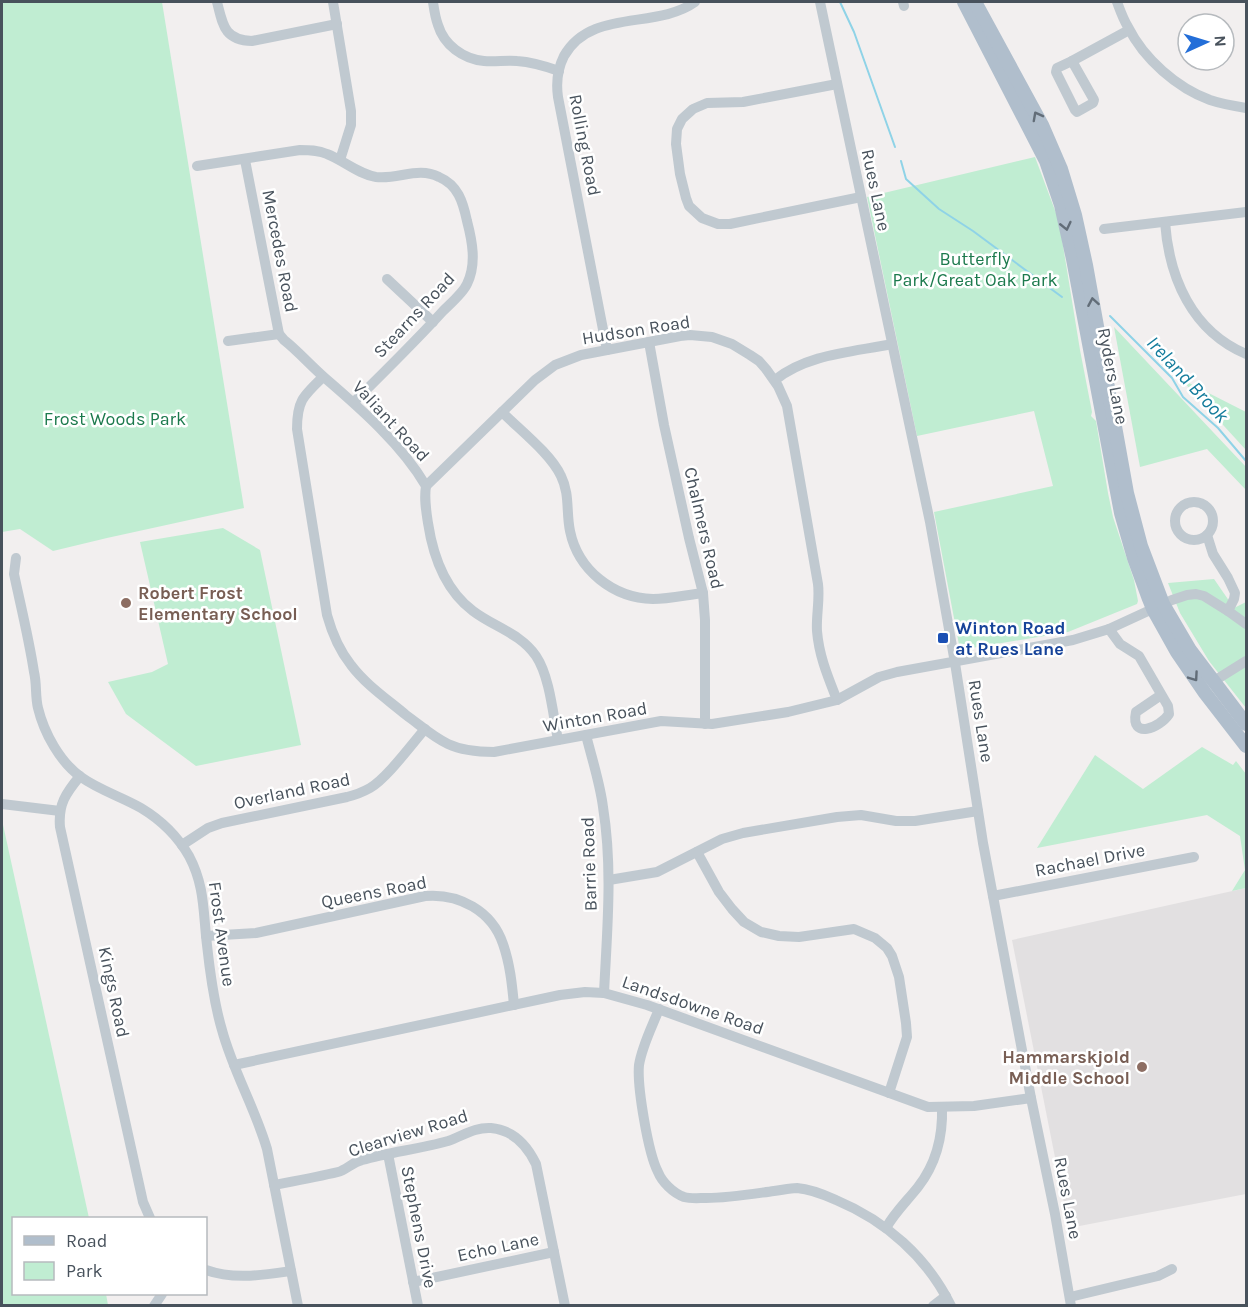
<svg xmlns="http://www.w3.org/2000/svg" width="1248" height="1307" font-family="Karla,sans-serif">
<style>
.education{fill:#e2e0e1}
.green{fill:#c0edd2}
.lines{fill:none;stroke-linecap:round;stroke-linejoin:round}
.stream{stroke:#8fd3e7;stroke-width:2}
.minor{stroke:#c0c9d0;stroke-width:10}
.major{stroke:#b0becc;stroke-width:14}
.oneway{stroke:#626d78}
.education-dot{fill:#8d6e63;stroke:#fff;stroke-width:2}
.transit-dot{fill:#1a4fb4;stroke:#fff;stroke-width:2}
.labels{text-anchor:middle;stroke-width:5;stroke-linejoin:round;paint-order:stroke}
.street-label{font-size:18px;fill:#48525c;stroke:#fff}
.park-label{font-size:18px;fill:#1c7a4d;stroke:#fff}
.education-label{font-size:18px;font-weight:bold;fill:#785e54;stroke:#fff;text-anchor:start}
.transit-label{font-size:18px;font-weight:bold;fill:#164399;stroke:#fff;text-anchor:start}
.water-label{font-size:20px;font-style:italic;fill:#147c9c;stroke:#fff}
</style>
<rect width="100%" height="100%" fill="#f2efef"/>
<!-- education -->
<path class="education" d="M1246,888V1194L1069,1228L1012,940Z"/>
<!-- green -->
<g class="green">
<path d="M2,2H162L244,508L107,538L53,551L20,529L2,532Z"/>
<path d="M1035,157L1059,221L1080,350L1092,412L1091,416L1096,421L1108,493L1113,517L1134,580L1138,601L1137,604L1068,632L960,650L934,512L1053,486L1034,411L917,436L867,197Z"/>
<path d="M1114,327L1246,467V490L1207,449L1140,467Z"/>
<path d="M1181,379L1246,412V450Z"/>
<path d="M223,528L260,550L301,745L196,766L126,714L108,682L152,672L168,664L140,542Z"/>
<path d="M1214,579L1234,608L1246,602V708L1209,661L1180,613L1168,583Z"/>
<path d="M1202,747L1233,765L1236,761L1246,774V888L1232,891L1245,870L1240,836L1207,815L1037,848L1095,755L1143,789Z"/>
<path d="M2,820L89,1218H14V1294H106L108,1305H2Z"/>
</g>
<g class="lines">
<!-- stream -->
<g class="stream">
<path d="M840,2L854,32L895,147"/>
<path d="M901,161L906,179L939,209L973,231L1062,297"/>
<path d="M1110,316L1172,378L1183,397L1218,428L1246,461"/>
</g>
<!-- minor -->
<g class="minor">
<path d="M217,2C223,25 224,40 252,41L337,24"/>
<path d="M333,2L351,111V125L340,160"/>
<path d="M433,2C434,9 435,17 438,25C444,45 463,59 484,61C495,62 506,60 517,61C532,62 545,66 559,71"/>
<path d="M820,2L930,522L955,663L983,843L1031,1098L1055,1214L1071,1306"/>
<path d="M903,2L904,6"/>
<path d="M1117,2C1120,10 1123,19 1128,27C1144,59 1177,88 1210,100C1222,104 1234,106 1246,108"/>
<path d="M1072,61L1094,100L1093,103L1077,112L1075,110L1056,72L1057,68Z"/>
<path d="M1072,61L1129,30"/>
<path d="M837,84L743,102L707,103L693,109L682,119L677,129L676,144L680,174L686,198L689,206L702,218L718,224H730L861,197"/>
<path d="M245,160L279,334L284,340C298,351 311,366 325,378C361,409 402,445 426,486C424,499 426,510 428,523C433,556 445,590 473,611C494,627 520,633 536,656C550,677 553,715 558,740"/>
<path d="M197,166L300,150C309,150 318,150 327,154C343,160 358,174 376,177C398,180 418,166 439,177C458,185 463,202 467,221C472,240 477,264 467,284C463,293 451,303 443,311C415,342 384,372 354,402"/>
<path d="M1165,222C1169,278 1192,331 1246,354"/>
<path d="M1104,229L1246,212"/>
<path d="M387,279L433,322"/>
<path d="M228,341L279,334"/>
<path d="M649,342L664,425L689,538L703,593L705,620V724"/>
<path d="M607,350L558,97C556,83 558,68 564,56C591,8 656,30 695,2"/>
<path d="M323,377C303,396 297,401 297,429L327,615C332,633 339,650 351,665C366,685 387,699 406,715C420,725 433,737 448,744C463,751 478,752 494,752L661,721L712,724L788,712L837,700L879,677L897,672L1073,640L1109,629L1172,600L1187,595L1196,594L1204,596L1228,611L1246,624"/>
<path d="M775,380C807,354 853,352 892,344"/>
<path d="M502,412C520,430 551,454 561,476C570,494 566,512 570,531C578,570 613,598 653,599C669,599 686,595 703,593"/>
<path d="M426,486L535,380L555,365L581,355L680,336L690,335L712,337L732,344L750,355L759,361L766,369L778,386L787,406L818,584C820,600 816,616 817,631C819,656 828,677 837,700"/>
<circle cx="1194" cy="521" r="19"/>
<path d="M1207,535L1213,554L1228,578L1235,593L1234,599L1228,611"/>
<path d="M16,558L14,574C21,607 29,639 34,672C37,684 35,696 38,708C44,733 60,762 81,777C99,790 122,797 141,808C161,820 178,837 189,856C205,886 203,912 207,945C210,973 214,1003 222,1030C233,1071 255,1108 267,1149L298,1306"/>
<path d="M1109,629L1120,644L1139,656L1168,706L1169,714C1160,728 1130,740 1136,712L1161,695"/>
<path d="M1214,681L1246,661"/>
<path d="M586,735C592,759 600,783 603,807C613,869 607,931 604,993"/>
<path d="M80,776C66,793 58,804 60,827L143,1202L150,1218"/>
<path d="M2,804L60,811"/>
<path d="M182,845L208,828L222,823L347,797C355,795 363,792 370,788C387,778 411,745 425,729"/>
<path d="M697,852L719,892L732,909L744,922L761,932L779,936L799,937L854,929L875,938L887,948L892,956L899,977L906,1023L907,1037L889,1093"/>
<path d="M609,880L657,872L722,839L743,833L837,817L861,815L896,821H915L978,811"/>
<path d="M993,896L1194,857"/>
<path d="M206,936L256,933L425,896C459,893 492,911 503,944C510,964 512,984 514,1005"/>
<path d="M659,1009C652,1027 642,1046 639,1065C637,1086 648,1153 658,1172C662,1182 673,1193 684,1197C691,1199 699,1198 706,1198C729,1198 752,1194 774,1191C782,1190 790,1188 797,1188C810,1189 825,1195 836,1200C886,1221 927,1257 951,1306"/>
<path d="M234,1065L560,995L585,992L604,993L647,1005L928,1107L974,1106L1031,1098"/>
<path d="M388,1154L418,1306"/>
<path d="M274,1185C295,1181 317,1177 338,1172C346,1170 353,1162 362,1160C390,1152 420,1149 448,1141C463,1136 474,1127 491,1128C513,1130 527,1145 536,1164L565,1306"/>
<path d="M886,1228C895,1212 907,1201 918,1187C936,1164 943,1136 942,1107"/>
<path d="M206,1270C234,1280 262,1275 291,1271"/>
<path d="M413,1282L554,1252"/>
<path d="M1070,1297L1158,1276L1172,1269"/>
<path d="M154,1306L162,1294"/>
<path d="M933,1306L946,1296"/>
</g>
<!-- major -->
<g class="major">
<path d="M964,2L1046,161L1061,205L1073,259L1121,513L1134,558L1149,599L1153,609L1177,652L1205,693L1246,746"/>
<path d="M975,2L1042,125L1061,169L1075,215L1086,265L1127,493L1141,546L1163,604L1190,650L1246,724"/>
</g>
</g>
<!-- one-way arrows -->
<defs><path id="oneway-chevron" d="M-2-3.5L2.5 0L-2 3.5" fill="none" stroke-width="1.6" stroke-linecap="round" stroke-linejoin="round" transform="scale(1.5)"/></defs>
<g class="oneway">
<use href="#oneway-chevron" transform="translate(1037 116) rotate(-118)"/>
<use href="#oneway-chevron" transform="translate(1066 226) rotate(77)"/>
<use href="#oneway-chevron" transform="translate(1093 302) rotate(-100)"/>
<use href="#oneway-chevron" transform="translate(1194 677) rotate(55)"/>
</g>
<!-- markers -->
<g class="education-dot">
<circle cx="126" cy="603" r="6"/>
<circle cx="1142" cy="1067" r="6"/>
</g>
<rect class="transit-dot" x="937" y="632" width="12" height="12" rx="3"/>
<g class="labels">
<!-- street labels -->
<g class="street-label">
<text transform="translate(585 145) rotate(79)" y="6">Rolling Road</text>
<text transform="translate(876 190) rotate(78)" y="6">Rues Lane</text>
<text transform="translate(280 251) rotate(79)" y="6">Mercedes Road</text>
<text transform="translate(414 315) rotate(-47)" y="6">Stearns Road</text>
<text transform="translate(636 330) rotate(-9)" y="6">Hudson Road</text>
<text transform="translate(1113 376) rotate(79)" y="6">Ryders Lane</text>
<text transform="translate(391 421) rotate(47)" y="6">Valiant Road</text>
<text transform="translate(704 528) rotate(77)" y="6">Chalmers Road</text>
<text transform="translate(595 717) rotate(-10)" y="6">Winton Road</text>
<text transform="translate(981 721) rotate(81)" y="6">Rues Lane</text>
<text transform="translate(292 791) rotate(-12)" y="6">Overland Road</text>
<text transform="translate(1090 860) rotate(-11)" y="6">Rachael Drive</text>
<text transform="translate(589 864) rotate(-92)" y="6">Barrie Road</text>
<text transform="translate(374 892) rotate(-11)" y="6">Queens Road</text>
<text transform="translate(222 934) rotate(82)" y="6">Frost Avenue</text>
<text transform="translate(114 992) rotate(78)" y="6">Kings Road</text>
<text transform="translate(693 1005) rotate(19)" y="6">Landsdowne Road</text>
<text transform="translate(408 1133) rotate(-17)" y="6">Clearview Road</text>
<text transform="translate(1068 1198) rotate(79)" y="6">Rues Lane</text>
<text transform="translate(419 1227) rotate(79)" y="6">Stephens Drive</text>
<text transform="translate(498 1247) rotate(-12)" y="6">Echo Lane</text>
</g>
<!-- park labels -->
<g class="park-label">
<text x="975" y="265">Butterfly<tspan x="975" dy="21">Park/Great Oak Park</tspan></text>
<text x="115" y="425">Frost Woods Park</text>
</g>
<!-- education labels -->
<g class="education-label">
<text x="138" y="599">Robert Frost<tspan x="138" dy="21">Elementary School</tspan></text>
<text x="1130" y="1063" text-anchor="end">Hammarskjold<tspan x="1130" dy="21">Middle School</tspan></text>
</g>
<!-- transit labels -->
<g class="transit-label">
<text x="955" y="634">Winton Road<tspan x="955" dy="21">at Rues Lane</tspan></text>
</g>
<!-- water labels -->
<g class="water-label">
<text transform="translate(1188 379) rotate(47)" y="7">Ireland Brook</text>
</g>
</g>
<!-- border -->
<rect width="1248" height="1307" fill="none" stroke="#48525c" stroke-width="6"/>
<!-- legend -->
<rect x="12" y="1217" width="195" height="78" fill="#ffffff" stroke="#b6babe" stroke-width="1.5"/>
<rect x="24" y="1236" width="30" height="9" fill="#b0becc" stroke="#b6babe" stroke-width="1.5"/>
<text x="66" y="1247" font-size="18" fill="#48525c">Road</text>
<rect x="24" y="1262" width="30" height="18" fill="#c0edd2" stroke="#b6babe" stroke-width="1.5"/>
<text x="66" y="1277" font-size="18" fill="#48525c">Park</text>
<!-- north arrow -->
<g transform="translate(1206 42) rotate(86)"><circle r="28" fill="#ffffff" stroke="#b6babe" stroke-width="1.5"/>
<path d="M0-4.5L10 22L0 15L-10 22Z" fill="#236ed8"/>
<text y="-9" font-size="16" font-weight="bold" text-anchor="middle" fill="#48525c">N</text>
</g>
</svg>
